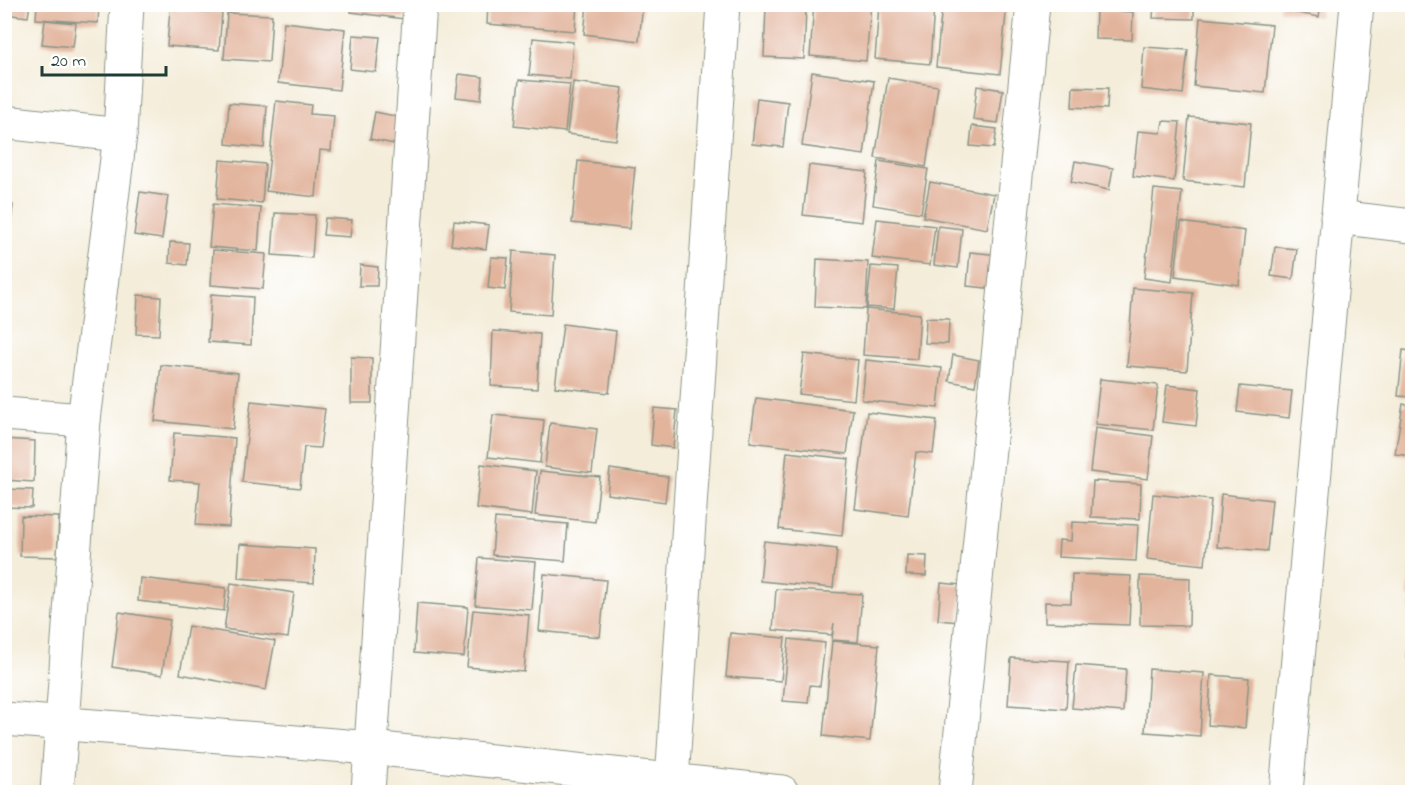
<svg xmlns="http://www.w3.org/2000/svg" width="1417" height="797" font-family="'Indie Flower',sans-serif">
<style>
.building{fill:#e2b49c}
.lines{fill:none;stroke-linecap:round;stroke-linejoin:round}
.street-casing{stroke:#8a9587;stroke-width:35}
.street{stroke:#fff;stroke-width:33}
</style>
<rect width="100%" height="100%" fill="#fff"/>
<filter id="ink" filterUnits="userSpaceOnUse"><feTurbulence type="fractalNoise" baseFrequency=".0167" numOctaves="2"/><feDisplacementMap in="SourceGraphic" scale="12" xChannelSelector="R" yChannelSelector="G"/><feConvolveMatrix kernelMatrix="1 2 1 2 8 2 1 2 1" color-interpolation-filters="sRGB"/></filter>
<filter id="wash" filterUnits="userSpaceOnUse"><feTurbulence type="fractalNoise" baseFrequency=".008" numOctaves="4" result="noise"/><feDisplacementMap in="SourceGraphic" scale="24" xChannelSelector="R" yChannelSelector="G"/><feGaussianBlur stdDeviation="1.35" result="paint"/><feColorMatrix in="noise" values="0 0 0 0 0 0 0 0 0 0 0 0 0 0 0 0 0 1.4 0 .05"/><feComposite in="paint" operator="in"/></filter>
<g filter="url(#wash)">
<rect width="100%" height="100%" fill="#f4edda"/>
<g id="blocks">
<!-- building -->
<g class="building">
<path d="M4,4H30L28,17L4,14Z"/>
<path d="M37,4H99L98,23L36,19Z"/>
<path d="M352,4H406L404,19L351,12Z"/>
<path d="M488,4H577L575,31L487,24Z"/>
<path d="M587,4H643L639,41L584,34Z"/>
<path d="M814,4H871L866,61L810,56Z"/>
<path d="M879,4L934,7L930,64L875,59Z"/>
<path d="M942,4H1007L1000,74L936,67Z"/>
<path d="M1154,4H1194V19L1153,18Z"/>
<path d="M1280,4H1321L1319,17L1279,10Z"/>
<path d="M766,6L806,8L804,59L764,57Z"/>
<path d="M170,9L222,13L219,50L167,46Z"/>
<path d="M1096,10L1133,12L1132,40L1095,39Z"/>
<path d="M227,13L272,15L269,62L224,59Z"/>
<path d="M1200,18L1272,25L1265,93L1194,86Z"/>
<path d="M45,20L76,23L73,47L42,44Z"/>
<path d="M284,22L345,29L339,90L278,83Z"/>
<path d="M353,35L380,37L376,72L350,69Z"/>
<path d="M533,38L573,42L570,79L529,75Z"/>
<path d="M1144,47L1188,50L1183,94L1141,89Z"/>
<path d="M812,72L874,81L864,155L802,146Z"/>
<path d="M459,74L483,77L481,100L456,97Z"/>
<path d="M888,78L938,86L926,167L875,158Z"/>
<path d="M519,80L570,84L565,132L514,126Z"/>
<path d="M573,82L623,88L616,140L567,134Z"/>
<path d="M977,86L1003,90L998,123L973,120Z"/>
<path d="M1073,87L1108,88L1107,109L1072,107Z"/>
<path d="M757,98L788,102L783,147L752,144Z"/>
<path d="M276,101L311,105L310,114L334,116L331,151L320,150L316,197L266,191Z"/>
<path d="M229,103L267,106L264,148L226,144Z"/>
<path d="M375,112L400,117L394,144L370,139Z"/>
<path d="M1189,117L1251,123L1245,187L1183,181Z"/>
<path d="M1163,121L1180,122L1174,181L1133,176L1138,131L1161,133Z"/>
<path d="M972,126L997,129L994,148L970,146Z"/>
<path d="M220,160L265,164L262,203L217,199Z"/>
<path d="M578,161L635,167L629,229L572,223Z"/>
<path d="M879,161L928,169L921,213L873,205Z"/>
<path d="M1075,161L1113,168L1109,190L1071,182Z"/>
<path d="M809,165L867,172L862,222L803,215Z"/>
<path d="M930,182L994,194L987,229L923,217Z"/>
<path d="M1154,189L1182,192L1172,282L1144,278Z"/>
<path d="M140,192L168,196L162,239L134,235Z"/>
<path d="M4,204L13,205L6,263H4Z"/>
<path d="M213,204L261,208L258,251L209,247Z"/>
<path d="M275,213L315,215L312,258L272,255Z"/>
<path d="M325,218L352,220L350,237L323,235Z"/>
<path d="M877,219L935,226L930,265L872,258Z"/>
<path d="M454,221L489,225L486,249L451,245Z"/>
<path d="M1181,222L1245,231L1239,285L1175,276Z"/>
<path d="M938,226L962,229L958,268L934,265Z"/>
<path d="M170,242L189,243L187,265L169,263Z"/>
<path d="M1275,247L1297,249L1293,279L1271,276Z"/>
<path d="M213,250L266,254L263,289L211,285Z"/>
<path d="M513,251L555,255L551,315L509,312Z"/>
<path d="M970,252L1000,255L996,289L967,286Z"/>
<path d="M491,257L508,258L505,290L488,288Z"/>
<path d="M817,259L868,262L866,309L815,307Z"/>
<path d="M360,265L378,267L377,286H359Z"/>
<path d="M871,266L898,268L894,309L867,307Z"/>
<path d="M1133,288L1193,293L1187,371L1127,366Z"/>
<path d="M211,294L253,297L251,345L208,342Z"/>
<path d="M138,295L161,297L159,335L136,334Z"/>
<path d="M866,309L920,314L917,359L863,355Z"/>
<path d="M926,318L949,319L948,344L925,343Z"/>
<path d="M563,324L616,331L609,393L555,387Z"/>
<path d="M493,331L540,334L537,389L491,386Z"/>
<path d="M1403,350L1412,351V397L1398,396Z"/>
<path d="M804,354L858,360L854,400L799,394Z"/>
<path d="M953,355L979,360L975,386L949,381Z"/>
<path d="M351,357L372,358V403H351Z"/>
<path d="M866,360L942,368L938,408L862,400Z"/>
<path d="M161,365L238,373L233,429L155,421Z"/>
<path d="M1100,379L1158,385L1153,430L1095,424Z"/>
<path d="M1167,385L1200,389L1196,426L1162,422Z"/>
<path d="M1240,386L1292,391L1289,418L1237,412Z"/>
<path d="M756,398L853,410L847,454L750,442Z"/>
<path d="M251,401L325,409L320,448L304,447L300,488L242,482Z"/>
<path d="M1403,404L1412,406V456L1395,454Z"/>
<path d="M654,408L677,410L673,448L651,445Z"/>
<path d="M867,412L937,420L933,454L916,452L908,516L855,509Z"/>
<path d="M493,415L544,420L540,463L488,457Z"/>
<path d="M550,423L597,429L592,473L545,467Z"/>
<path d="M1095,428L1153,436L1148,479L1090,472Z"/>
<path d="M174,433L235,438L229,527L196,525L200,482L170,480Z"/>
<path d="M4,439L35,441L34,482L4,480Z"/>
<path d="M787,452L849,459L842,536L779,529Z"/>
<path d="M481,464L536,471L532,515L476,508Z"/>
<path d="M610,469L668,477L665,502L607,494Z"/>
<path d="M540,471L600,477L595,522L535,515Z"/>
<path d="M1093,481L1141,484L1140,519L1091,517Z"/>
<path d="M4,489L33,490L32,508L4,507Z"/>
<path d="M1153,494L1211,500L1205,565L1147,559Z"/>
<path d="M1221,494L1272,500L1267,551L1217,547Z"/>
<path d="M21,516L59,517L57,557L20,556Z"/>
<path d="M495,518L568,524L565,561L492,555Z"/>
<path d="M1072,522L1138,525L1136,561L1058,557L1059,540L1071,541Z"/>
<path d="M764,541L837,549L833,588L760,581Z"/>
<path d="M240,544L315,549L314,583L238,578Z"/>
<path d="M907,555L927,556L926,576L906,575Z"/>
<path d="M479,558L536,562L532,610L475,605Z"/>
<path d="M1411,570H1412V597H1408Z"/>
<path d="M544,574L606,580L600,637L539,631Z"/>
<path d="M1072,574L1131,576L1129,625L1045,622V602L1071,603Z"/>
<path d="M1140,576L1190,578L1189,626L1140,625Z"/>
<path d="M140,578L226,588L224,611L138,601Z"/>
<path d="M231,583L294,593L288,638L224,629Z"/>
<path d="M941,583L962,585L959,622L938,620Z"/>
<path d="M776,589L862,594L858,642L832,640L834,623L832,635L773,630Z"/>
<path d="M417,603L468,607L464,657L414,653Z"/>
<path d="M1411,604H1412V657H1406Z"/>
<path d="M473,610L529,615L524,672L467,667Z"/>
<path d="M119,612L170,620L162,675L112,667Z"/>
<path d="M188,626L275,641L266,690L180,674Z"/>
<path d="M730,633L785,638L781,681L726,677Z"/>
<path d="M789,639L825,643L820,686L810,685L808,703L783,701Z"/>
<path d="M832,641L879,645L870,741L823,736Z"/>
<path d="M1011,658L1069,661L1066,709L1008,705Z"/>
<path d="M1076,665L1126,669L1123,712L1072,708Z"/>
<path d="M1149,669L1204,673L1200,736L1145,732Z"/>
<path d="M1211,675L1249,678L1245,728L1208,725Z"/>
</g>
</g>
</g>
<g filter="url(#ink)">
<use href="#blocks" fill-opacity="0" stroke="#8a9587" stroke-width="1.5"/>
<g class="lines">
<!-- street casing -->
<g class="street-casing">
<g id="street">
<path d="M4,122L120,135"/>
<path d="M1337,217L1412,226"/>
<path d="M4,414L84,420"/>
<path d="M4,719L372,748L782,792"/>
<path d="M672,781L723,4"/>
<path d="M57,792L84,420L120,135L127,4"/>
<path d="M368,792L420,4"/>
<path d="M955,792L1033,4"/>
<path d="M1286,792L1357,4"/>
</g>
</g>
<!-- street -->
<use href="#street" class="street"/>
</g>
</g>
<!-- margin -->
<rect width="1417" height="797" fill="none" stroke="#fff" stroke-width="24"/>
<!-- scale -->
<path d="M42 66v9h124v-9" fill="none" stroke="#1f3d34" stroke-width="3"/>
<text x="51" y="66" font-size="18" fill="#1f3d34" stroke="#ffffff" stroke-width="4.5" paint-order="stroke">20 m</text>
</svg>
